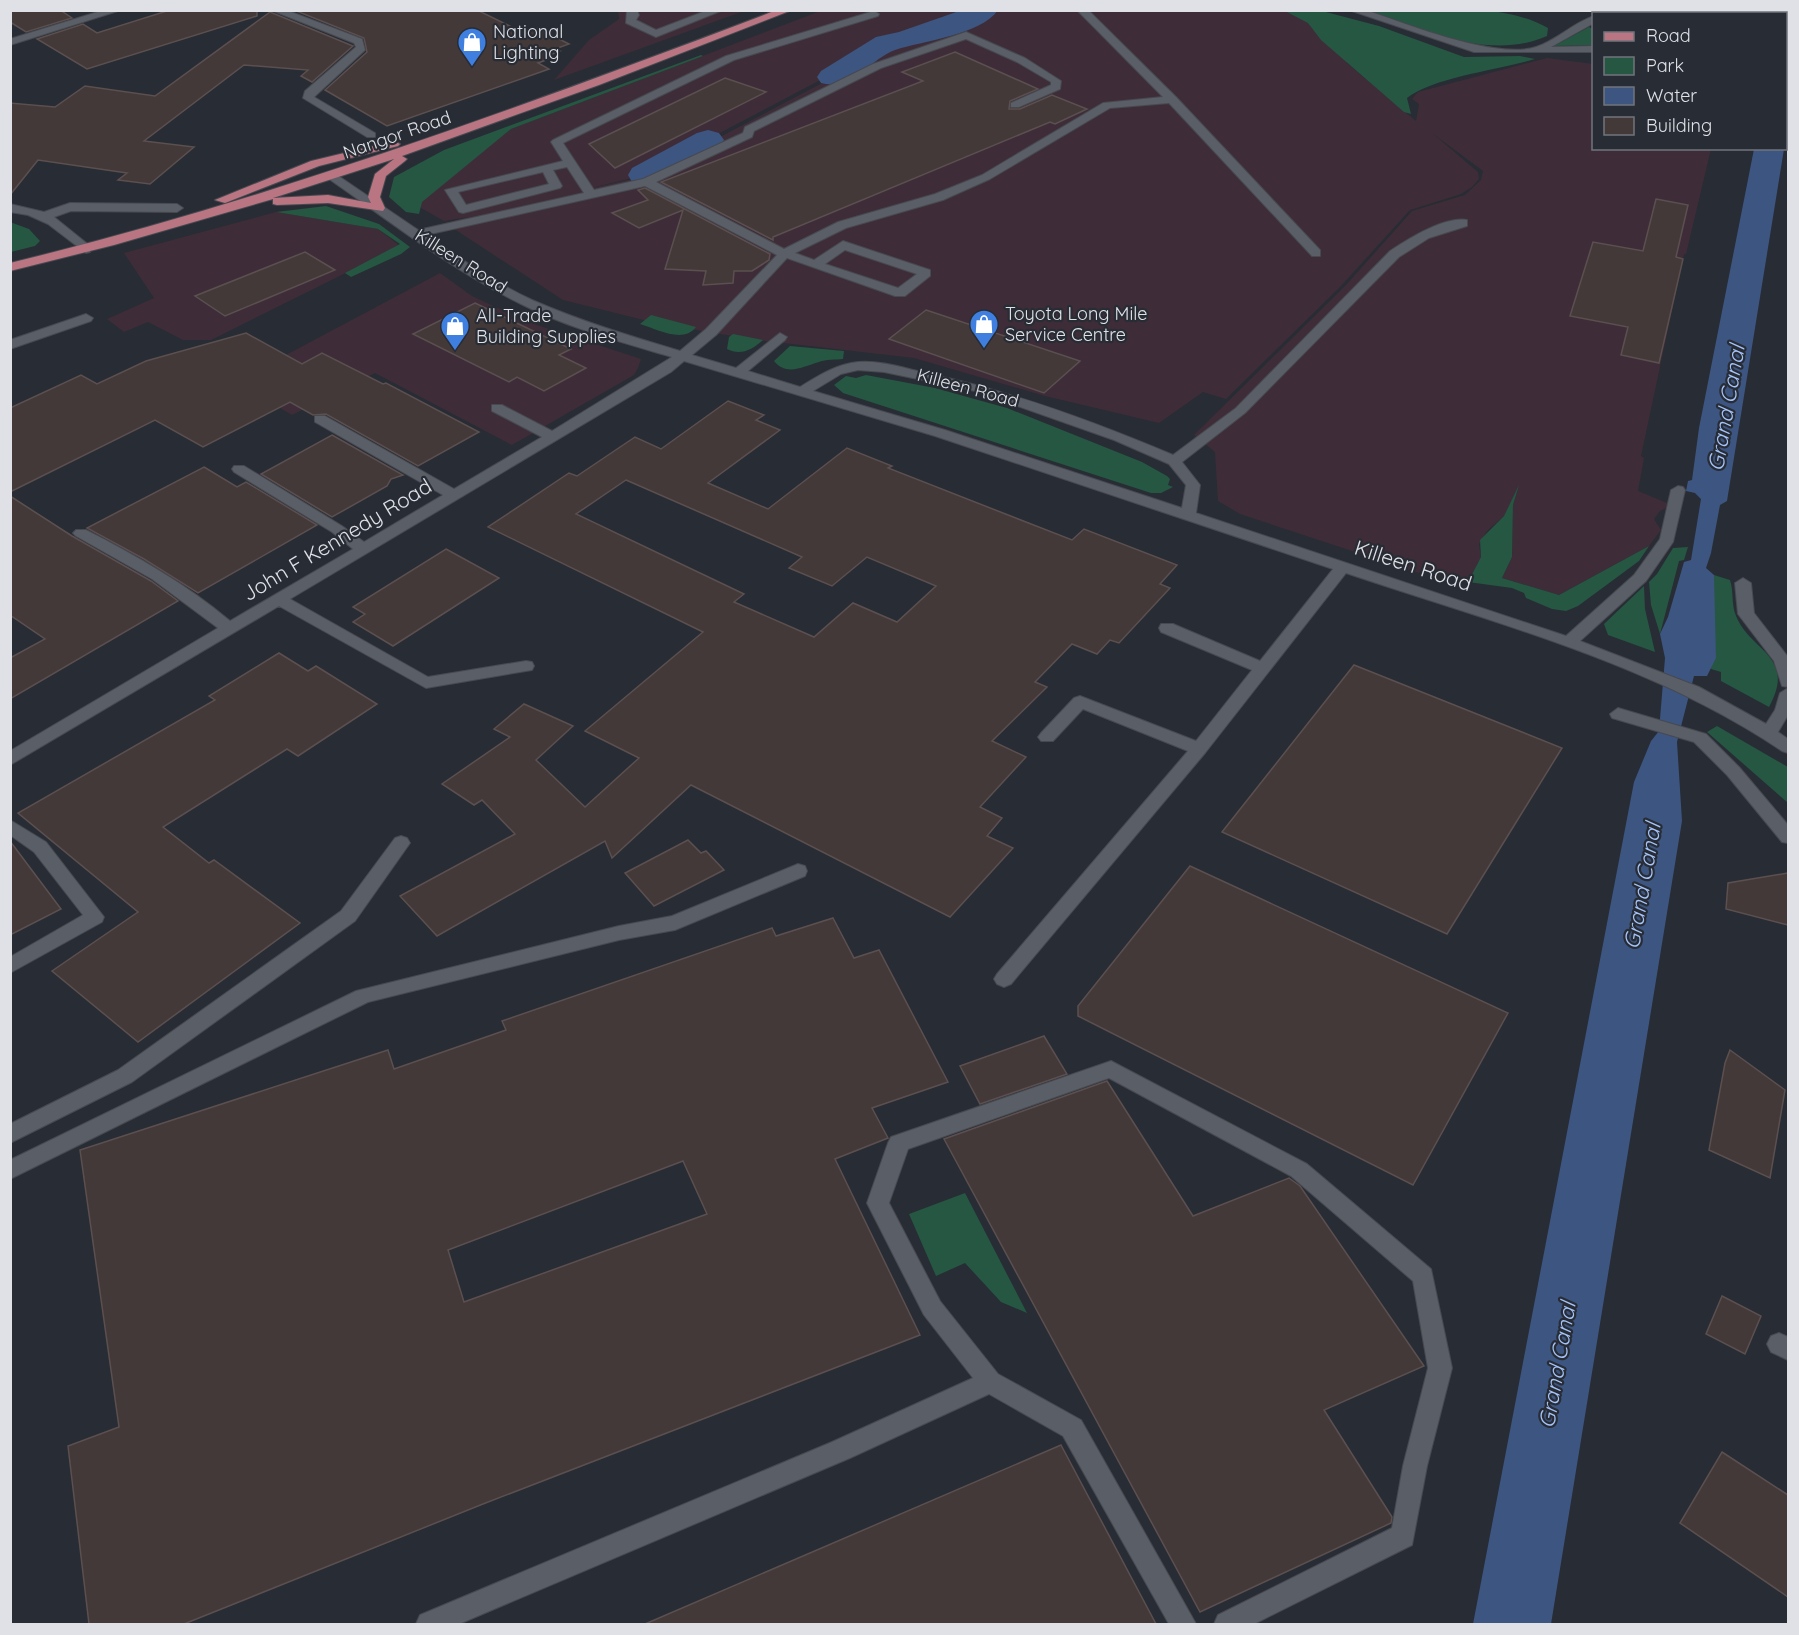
<svg xmlns="http://www.w3.org/2000/svg" width="1799" height="1635" font-family="Quicksand,sans-serif">
<style>
.commercial{fill:#3e2d38}
.green{fill:#255742}
.water{fill:#3d5581}
.lines{fill:none;stroke-linecap:round;stroke-linejoin:round}
.river{fill:#3d5581;fill-rule:evenodd}
.building{fill:#443939;stroke:#5b504f;stroke-width:1.5;fill-rule:evenodd}
.minor-casing{stroke:#474950;stroke-width:2}
.major-casing{stroke:#474950;stroke-width:2}
.minor{fill:#5a5e67;fill-rule:evenodd}
.major{fill:#b97581;fill-rule:evenodd}
.labels{text-anchor:middle;stroke-width:4.5;stroke-linejoin:round;paint-order:stroke}
.far-poi-label{font-size:18px;fill:#dfe1e7;stroke:#282c34;text-anchor:start}
.far-street-label{font-size:18px;fill:#dfe1e7;stroke:#282c34}
.street-label{font-size:21px;fill:#dfe1e7;stroke:#282c34}
.water-label{font-size:22px;font-style:italic;fill:#a5c4fc;stroke:#282c34}
</style>
<rect width="100%" height="100%" fill="#282c34"/>
<!-- commercial -->
<g class="commercial">
<path d="M823,10L973,11L940,17L946,20L837,63L822,72L830,75L636,177L583,190L646,176L864,61L1002,10L1290,11L1318,27L1342,50L1347,63L1416,121L1419,104L1412,99L1418,92L1547,58L1593,64L1594,148L1711,149L1686,254H1684L1641,456L1644,458L1638,491L1672,505L1660,511L1654,519L1661,530L1649,546L1559,595L1502,578L1512,557L1513,505L1518,489L1504,516L1487,531L1479,544L1481,557L1468,582L1424,567L1419,573L1240,514L1218,501L1215,452L1194,435L1346,285L1412,211L1465,195L1481,180L1483,171L1432,133L1478,172L1479,179L1472,187L1461,194L1410,210L1342,285L1226,399L1203,392L1159,423L1045,396L914,358L757,340L660,324L563,300L445,223L468,217L444,221L421,208L416,202L511,129Z"/>
<path d="M618,11H744L554,80L589,40L619,19Z"/>
<path d="M276,212L378,229L400,246L211,340H183L148,322L124,332L107,319L154,298L124,253Z"/>
<path d="M440,273L472,296L528,322L641,359L638,368L634,375L512,445L375,373L292,415L235,382Z"/>
</g>
<!-- green -->
<g class="green">
<path d="M1285,11H1322L1379,26L1464,57L1520,56L1535,59C1500,70 1434,77 1407,98L1411,114L1404,112L1321,40L1308,23Z"/>
<path d="M1369,11C1425,11 1498,0 1548,28L1547,36C1488,62 1426,29 1369,11Z"/>
<path d="M1589,27L1593,29V45L1554,46Z"/>
<path d="M701,55L703,56L511,129L422,202L419,214L406,212L389,197L394,177L444,150Z"/>
<path d="M326,206L379,224L410,247L401,254L351,277L345,273L400,244L378,229L276,212Z"/>
<path d="M10,222L29,229L40,241L35,246L11,252Z"/>
<path d="M651,315L696,327C683,344 657,329 640,324Z"/>
<path d="M733,334L763,340C752,350 740,356 727,349L729,337Z"/>
<path d="M790,346L844,351L843,359C836,360 826,359 819,362C804,366 787,377 774,361Z"/>
<path d="M866,375L935,388L1007,408L1142,462L1167,476L1170,479L1168,485L1173,487L1161,493H1151L843,393L834,385L846,376L856,378Z"/>
<path d="M1519,485L1513,505L1512,557L1502,578L1559,595L1649,546L1639,561L1578,606L1566,611L1552,609L1526,598L1524,593L1512,588L1468,582L1481,557L1480,540L1504,516Z"/>
<path d="M1688,547L1684,560L1679,561L1660,634L1651,605L1649,582L1657,574L1673,548Z"/>
<path d="M1714,575L1730,580C1734,592 1731,604 1736,616C1751,652 1797,656 1769,707L1721,681V672L1711,669Z"/>
<path d="M1644,586L1645,609L1655,652L1608,635L1604,624Z"/>
<path d="M1717,726L1788,767V803L1707,732Z"/>
<path d="M965,1193L1027,1313L1001,1302L965,1263L936,1276L909,1214Z"/>
</g>
<!-- water -->
<g class="water">
<path d="M1781,11H1788V122L1786,141V14L1781,13Z"/>
<path d="M1754,149H1784L1727,501L1720,505L1711,553L1706,568L1714,575L1716,658L1707,676H1694L1677,742L1682,821L1551,1624H1473L1634,782L1651,741L1659,731L1665,658L1660,634L1668,617L1684,562L1691,560L1701,499L1695,493L1686,491L1688,481L1692,480L1699,428Z"/>
</g>
<g class="lines">
<!-- river -->
<g class="river">
<path d="M962,10H998C981,35 922,41 895,50C869,60 851,91 821,83L817,77L821,71L876,37L899,32Z"/>
<path d="M708,130L719,133L724,140L719,147L656,182L644,185L632,182L628,175L632,168L697,133Z"/>
</g>
</g>
<!-- building -->
<g class="building">
<path d="M10,10H60L72,18L26,32L10,22Z"/>
<path d="M170,10H257V16L87,69L37,39L83,24L97,33Z"/>
<path d="M294,10H477L524,33L537,28L569,44L555,49L560,51L547,56L552,58L538,63L549,69L387,126L325,90L367,52L364,38Z"/>
<path d="M270,12L353,46L312,82L301,76L308,70L244,65L144,141L194,147L150,184L118,180L127,173L38,160L10,195V103L55,107L85,86L155,96Z"/>
<path d="M955,52L1038,89L1010,101L1009,109H1020L1052,95L1087,109L1055,124L1050,122L773,237V240L661,182L923,81L902,72Z"/>
<path d="M725,78L766,92L615,168L589,144Z"/>
<path d="M645,188L770,254L769,260L752,271H734L733,283L703,285L706,271L665,269L683,210L639,228L612,213L648,200L638,190Z"/>
<path d="M1656,199L1688,205L1676,257L1683,259L1659,363L1621,355L1628,327L1570,316L1593,242L1643,251Z"/>
<path d="M305,252L335,270L225,316L195,296Z"/>
<path d="M475,303L571,349L559,355L586,368L544,391L517,377L509,382L413,334Z"/>
<path d="M926,310L1080,361L1044,393L889,339Z"/>
<path d="M246,333L302,364L322,353L383,384L386,383L479,432L418,466L326,414L313,415L290,402L203,447L155,420L10,492V408L81,375L97,384L146,361Z"/>
<path d="M728,401L764,415L756,420L780,430L708,483L768,509L847,448L892,466L888,468L1072,540L1084,529L1177,565L1160,584L1170,588L1119,643L1110,640L1097,654L1072,644L1035,682L1047,687L992,741L1026,757L980,807L1002,818L987,836L1013,848L950,917L691,785L612,858L605,841L437,936L400,896L515,834L482,800L474,805L442,784L510,737L494,729L524,704L573,726L536,760L585,807L639,758L585,731L703,632L488,527L569,473L577,476L635,437L661,449ZM626,480L802,557L789,568L832,586L867,557L936,586L897,622L853,603L814,637L734,602L744,594L576,514Z"/>
<path d="M332,435L403,475L391,479L387,486L332,517L261,474Z"/>
<path d="M204,467L237,487L246,482L317,525L198,593L144,559L87,528Z"/>
<path d="M10,496L72,536L151,581L178,601L10,699V658L45,639L10,615Z"/>
<path d="M446,549L499,578L393,646L353,622L365,614L353,607Z"/>
<path d="M279,653L308,671L316,666L377,704L298,756L287,749L163,827L209,863L214,860L300,923L138,1042L52,971L138,912L18,813L215,700L209,696Z"/>
<path d="M1354,665L1562,748L1447,934L1222,832Z"/>
<path d="M688,840L701,853L706,851L724,870L654,906L625,873Z"/>
<path d="M10,841L61,909L10,935Z"/>
<path d="M1190,866L1508,1013L1413,1185L1078,1016V1006Z"/>
<path d="M1788,873V925L1726,909L1728,883Z"/>
<path d="M833,918L854,958L879,950L948,1082L872,1108L888,1138L835,1159L920,1335L483,1504L184,1624H89L68,1446L119,1427L80,1150L388,1050L394,1069L506,1030L502,1021L772,928L776,936ZM683,1161L707,1214L464,1302L448,1250Z"/>
<path d="M1044,1036L1067,1074L980,1104L960,1066Z"/>
<path d="M1730,1050L1785,1090L1770,1178L1709,1150L1725,1063Z"/>
<path d="M1107,1081L1193,1216L1289,1178L1300,1186L1424,1366L1324,1410L1392,1517L1391,1523L1200,1612L944,1139Z"/>
<path d="M1722,1296L1761,1316L1745,1354L1706,1334Z"/>
<path d="M1061,1445L1156,1624H645Z"/>
<path d="M1722,1452L1788,1495V1597L1680,1523Z"/>
</g>
<g class="lines">
<!-- minor casing -->
<g class="minor-casing">
<g id="minor">
<path d="M104,10H121L10,45V39Z"/>
<path d="M271,10H286L362,39L365,50L314,97L375,133V137H367L303,98L305,91L356,47L354,43Z"/>
<path d="M627,10H637L639,15L636,20L656,30L708,10H723L656,37L626,23Z"/>
<path d="M1077,10H1088L1176,97L1320,250V256H1312L1169,103L1110,108L990,179L943,200L846,228L795,253L814,260L843,241L930,270V276L905,296H895L787,258L716,335L692,355L736,368L780,333L787,337L785,340L748,371L800,387C818,376 836,364 858,362C880,360 904,368 926,373C1011,391 1093,421 1173,455L1236,408L1390,251C1408,239 1445,216 1467,220V226L1429,238L1399,257L1245,413L1182,462L1200,485L1196,513L1566,636L1634,575L1660,539L1671,490L1678,486L1683,487L1685,490L1673,542L1646,581L1580,641L1699,687L1766,724L1775,710L1780,693L1788,688V715L1778,732L1788,739V753L1782,751C1652,663 1494,623 1346,573L1205,753L1011,984L1004,987L997,984L994,979L997,974L1188,751L1083,709L1053,741H1041L1038,737L1041,733L1074,698L1080,696L1196,741L1252,670L1161,632L1159,628L1161,624H1173L1260,661L1333,569L935,436L684,361L671,372L290,599L428,677L526,661L532,662L534,666L532,670L426,688L279,606L10,765V751L218,628L152,579L76,536L73,533L76,530H86C137,556 186,584 230,621L353,549L332,532L234,472L232,469L234,466H244L342,526L364,542L443,495L315,422V416H325L454,489L542,437L492,411V405H502L552,431L672,357C621,342 568,328 521,304C453,271 391,222 329,179V175H337L418,230L584,193L567,167L553,170L562,186L560,188L463,213L459,212L445,190L563,161L551,142L553,140L726,56L874,11L879,14L878,16L734,60L563,143L594,190L643,179L743,133L745,127L873,64L966,32L1025,58L1061,81L1060,89L1019,107H1011V103L1051,85V82L1017,62L966,39L881,68L754,131L752,137L656,182L784,249L838,222L935,194L982,175L1103,103L1163,97ZM543,172L549,184L466,205L458,192ZM645,186L777,255L706,329L680,351C630,336 580,321 532,300C495,283 460,258 426,235ZM845,250L917,274L898,288L825,264ZM858,370L884,372L975,391L1114,440L1169,464L1186,485L1182,508L945,430L813,391L841,374Z"/>
<path d="M1349,10H1366C1407,24 1496,60 1536,47C1557,40 1573,23 1594,16V23L1551,47L1594,46V52H1474Z"/>
<path d="M1697,10H1707L1705,14H1695Z"/>
<path d="M70,203L177,204L183,208L177,212L71,211L54,217L90,246V252L86,253L48,224L28,215L10,212V204L44,212Z"/>
<path d="M86,314L93,318L91,321L10,349V340Z"/>
<path d="M1743,578L1751,583L1754,613L1788,657V687L1782,686L1774,661L1738,614L1735,583Z"/>
<path d="M1618,708L1706,734L1739,767L1788,825V843L1782,842L1727,775L1694,742L1612,718L1610,714Z"/>
<path d="M10,820L46,842L104,917L102,922L10,973V957L83,915L34,852L10,835Z"/>
<path d="M401,836L407,838L410,843L355,921L132,1082L10,1143V1124L118,1070L341,911L395,838Z"/>
<path d="M798,864L805,866L807,871L805,876L675,930L619,940L368,1002L10,1179V1160L356,991L619,926L672,916Z"/>
<path d="M1111,1061L1307,1164L1431,1269L1452,1368L1427,1466L1412,1545L1254,1624H1214L1218,1615L1392,1528L1403,1466L1428,1368L1413,1281L1291,1176L1109,1078L908,1149L889,1203L940,1301L998,1374L1081,1420L1196,1624H1169L1063,1436L989,1394L850,1458L459,1624H416L420,1615L832,1442L973,1378L924,1315L867,1203L888,1143L891,1137Z"/>
<path d="M1779,1333L1788,1337V1360L1771,1352L1767,1344L1771,1336Z"/>
</g>
</g>
<!-- major casing -->
<g class="major-casing">
<g id="major">
<path d="M777,10H792L599,85L402,156L407,159L405,161L386,176L380,197L385,208L383,211L328,203L277,205L273,204V199L114,245L10,271V263C273,199 524,106 777,10ZM394,159L375,174L368,197L371,203L328,195L273,198Z"/>
<path d="M394,141L400,144L398,146L319,166L225,203L215,200L311,161Z"/>
</g>
</g>
<!-- minor -->
<use href="#minor" class="minor"/>
<!-- major -->
<use href="#major" class="major"/>
</g>
<!-- icons -->
<defs>
<g id="shop-pin" transform="scale(1.5)"><path d="M0 17L-7.5 6A9.5 9.5 0 1 1 7.5 6Z" fill="#3f7fe0" stroke="#282c34"/><path d="M-5-2.5h2.3a2.7 3.5 0 0 1 5.4 0H5L5.5 6h-11ZM-1.5-2.5h3a1.5 2.3 0 0 0-3 0Z" fill="#fff"/></g>
</defs>
<g fill-rule="evenodd">
<use href="#shop-pin" x="472" y="42"/>
<use href="#shop-pin" x="984" y="324"/>
<use href="#shop-pin" x="455" y="326"/>
</g>
<g class="labels">
<!-- far-poi labels -->
<g class="far-poi-label">
<text x="493" y="38">National<tspan x="493" dy="21">Lighting</tspan></text>
<text x="1005" y="320">Toyota Long Mile<tspan x="1005" dy="21">Service Centre</tspan></text>
<text x="476" y="322">All-Trade<tspan x="476" dy="21">Building Supplies</tspan></text>
</g>
<!-- far-street labels -->
<g class="far-street-label">
<text transform="translate(397 135) rotate(-19)" y="6">Nangor Road</text>
<text transform="translate(461 261) rotate(32)" y="6">Killeen Road</text>
<text transform="translate(968 388) rotate(15)" y="6">Killeen Road</text>
</g>
<!-- street labels -->
<g class="street-label">
<text transform="translate(337 540) rotate(-31)" y="7">John F Kennedy Road</text>
<text transform="translate(1413 566) rotate(18)" y="7">Killeen Road</text>
</g>
<!-- water labels -->
<g class="water-label">
<text transform="translate(1726 408) rotate(-80)" y="8">Grand Canal</text>
<text transform="translate(1642 886) rotate(-80)" y="8">Grand Canal</text>
<text transform="translate(1557 1365) rotate(-80)" y="8">Grand Canal</text>
</g>
</g>
<!-- border -->
<rect width="1799" height="1635" fill="none" stroke="#dfe1e7" stroke-width="24"/>
<!-- legend -->
<rect x="1592" y="12" width="195" height="138" fill="#282c34" stroke="#71747c" stroke-width="1.5"/>
<rect x="1604" y="32" width="30" height="9" fill="#b97581" stroke="#71747c" stroke-width="1.5"/>
<text x="1646" y="42" font-size="18" fill="#dfe1e7">Road</text>
<rect x="1604" y="57" width="30" height="18" fill="#255742" stroke="#71747c" stroke-width="1.5"/>
<text x="1646" y="72" font-size="18" fill="#dfe1e7">Park</text>
<rect x="1604" y="87" width="30" height="18" fill="#3d5581" stroke="#71747c" stroke-width="1.5"/>
<text x="1646" y="102" font-size="18" fill="#dfe1e7">Water</text>
<rect x="1604" y="117" width="30" height="18" fill="#443939" stroke="#71747c" stroke-width="1.5"/>
<text x="1646" y="132" font-size="18" fill="#dfe1e7">Building</text>
</svg>
